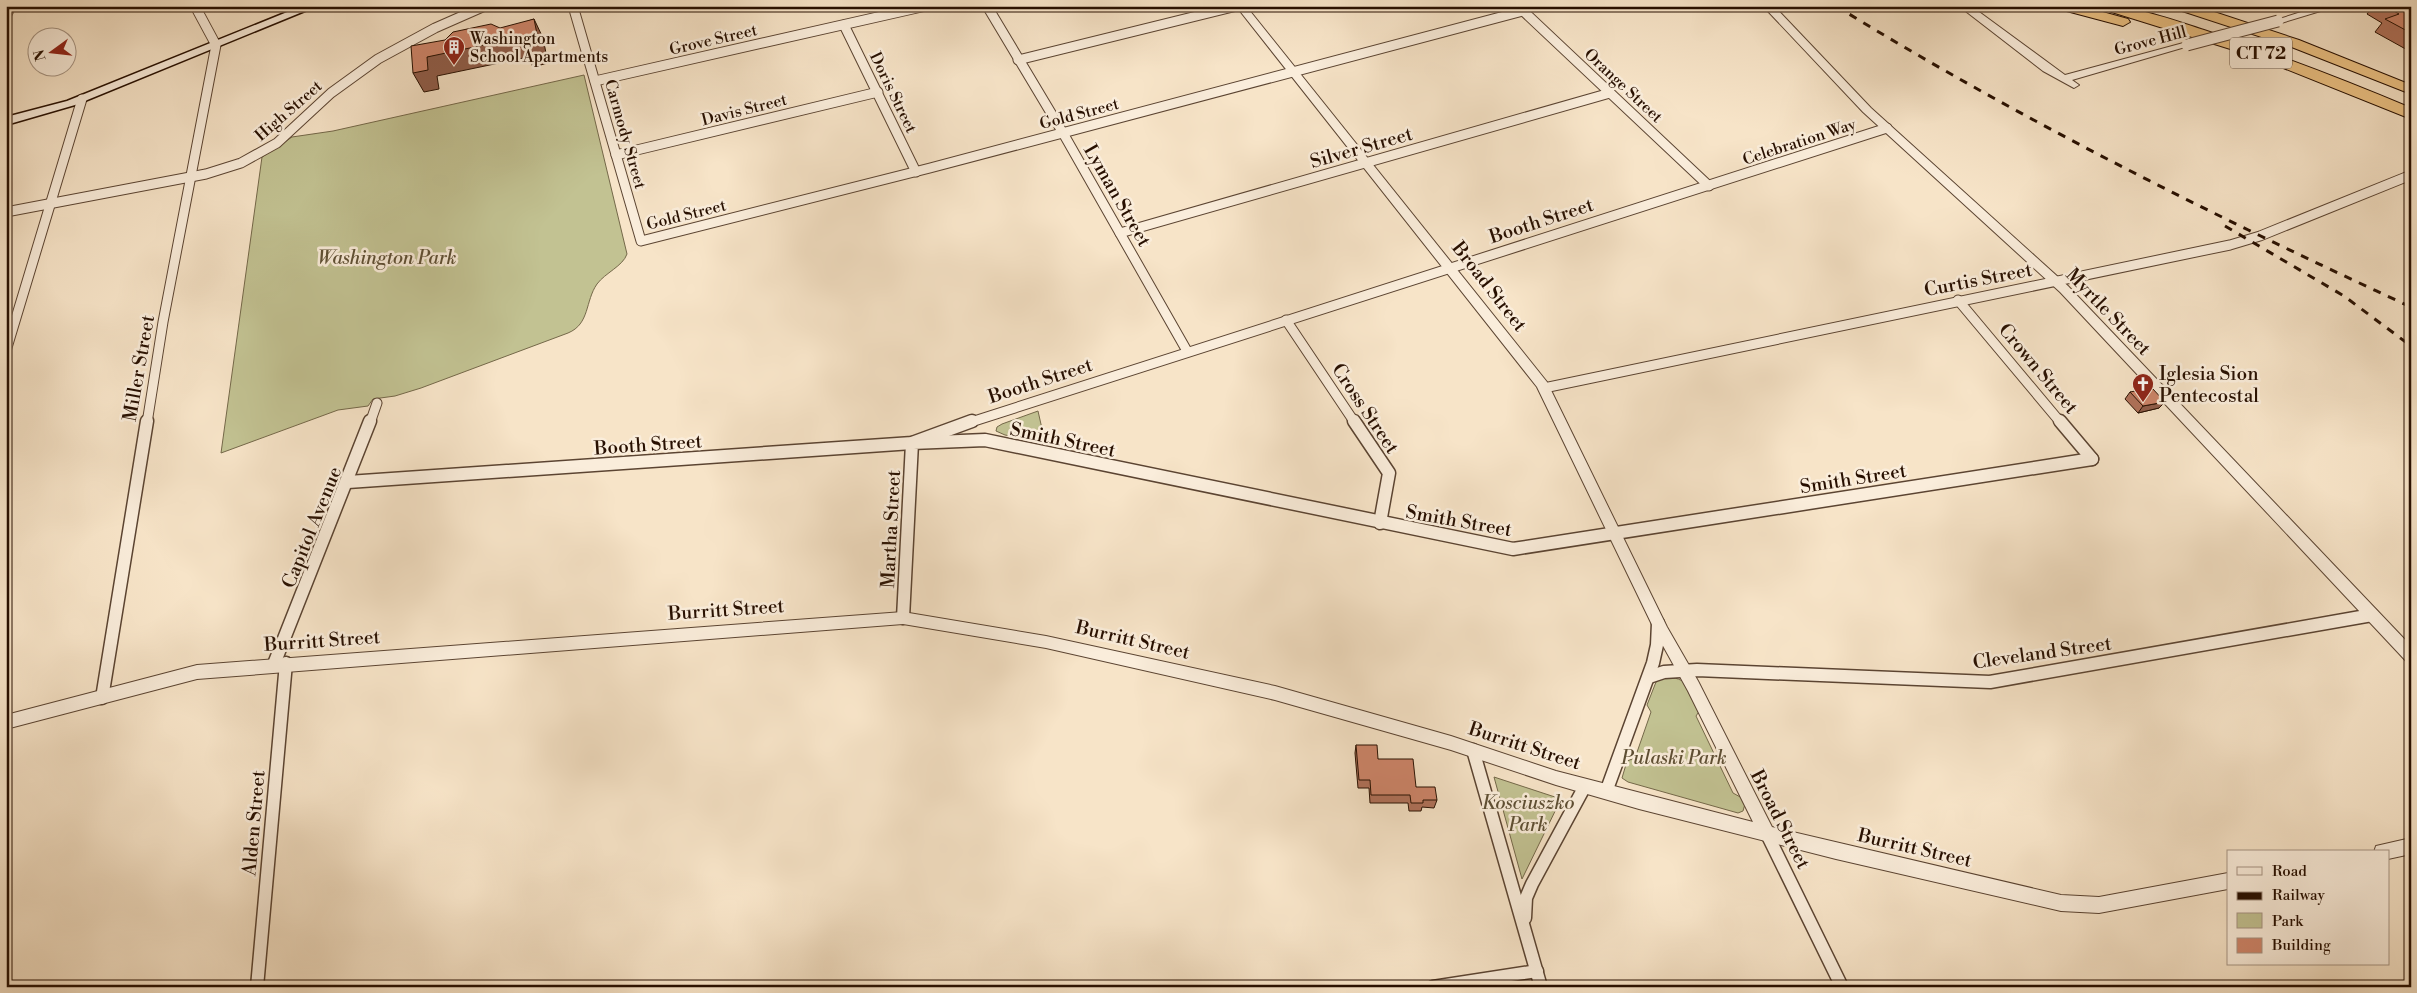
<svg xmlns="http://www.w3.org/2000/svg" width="2417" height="993" font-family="'Libre Bodoni',serif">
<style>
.green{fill:#c2c292;stroke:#746849}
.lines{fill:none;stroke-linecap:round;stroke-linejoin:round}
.minor-far1-casing{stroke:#5b4432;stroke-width:11}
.minor-casing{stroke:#5b4432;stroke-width:15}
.tertiary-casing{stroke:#5b4432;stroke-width:2}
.secondary-casing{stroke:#270f00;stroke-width:3}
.motorway-casing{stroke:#270f00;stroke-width:2}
.minor-far1{stroke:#faeddb;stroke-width:9}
.minor{stroke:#faeddb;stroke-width:12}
.tertiary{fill:#faeddb;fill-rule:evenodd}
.secondary{fill:#faeddb;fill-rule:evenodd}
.motorway{fill:#ecc284;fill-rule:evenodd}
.rail{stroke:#270f00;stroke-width:3;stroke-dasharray:8 8;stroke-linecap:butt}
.tertiary-bridge-casing{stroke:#5b4432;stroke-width:13;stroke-linecap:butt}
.tertiary-bridge{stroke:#faeddb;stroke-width:11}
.wall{fill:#b1725b;stroke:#270f00}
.shaded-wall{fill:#905d4a;stroke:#270f00}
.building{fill:#ce856a;stroke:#270f00}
.labels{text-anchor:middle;stroke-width:5;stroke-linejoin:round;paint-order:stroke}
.far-poi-label{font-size:16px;fill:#270f00;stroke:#faeddb;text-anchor:start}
.far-street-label{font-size:16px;fill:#270f00;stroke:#faeddb}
.shield{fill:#faeddb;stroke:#665242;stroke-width:1}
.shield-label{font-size:18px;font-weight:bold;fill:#270f00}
.street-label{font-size:19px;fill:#270f00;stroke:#faeddb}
.park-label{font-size:19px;font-style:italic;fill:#5d4e33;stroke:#faeddb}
.poi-label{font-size:19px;fill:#270f00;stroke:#faeddb;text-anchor:start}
</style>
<rect width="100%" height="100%" fill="#f7e4c8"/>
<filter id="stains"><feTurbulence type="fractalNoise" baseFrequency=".004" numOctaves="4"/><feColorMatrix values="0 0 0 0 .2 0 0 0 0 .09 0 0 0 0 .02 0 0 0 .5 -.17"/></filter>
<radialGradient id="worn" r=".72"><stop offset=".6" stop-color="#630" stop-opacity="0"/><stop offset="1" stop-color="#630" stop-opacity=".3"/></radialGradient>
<!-- green -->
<g class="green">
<path d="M584,75L627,254C623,266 605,273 597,284C585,301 590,324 568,333L421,388L395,396L373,399L368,406L338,410L221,453L262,157L292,137L333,131Z"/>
<path d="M1038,411L1045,442L1005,435L996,431L997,427L1002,424Z"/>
<path d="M1663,677C1690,677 1689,689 1700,710L1696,716L1733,793L1742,798L1745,804L1743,811L1738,813L1628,782L1622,778L1627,761L1635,758L1651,712L1647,705L1656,682Z"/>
<path d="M1494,777L1561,799L1522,879Z"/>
</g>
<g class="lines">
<!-- minor-far1 casing -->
<g class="minor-far1-casing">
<g id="minor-far1">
<path d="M573,6L641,241L930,168L1523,11"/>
<path d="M987,6L1063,133L1187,351"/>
<path d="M1519,7L1709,186"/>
<path d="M6,16L11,6"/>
<path d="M844,25L916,172"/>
<path d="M1018,60L1237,6"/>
<path d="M595,81L926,6"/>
<path d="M616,155L878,92"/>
<path d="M6,212L206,174L241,163L277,143L331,93L378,59L435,28L485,6"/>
<path d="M1120,233L1610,93"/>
<path d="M1958,300L2061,423"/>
<path d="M1286,320L1355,423"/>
<path d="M6,351L82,99"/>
<path d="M1544,388L2230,245L2260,236L2411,175"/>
<path d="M147,423L163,322L216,45L195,6"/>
<path d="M370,423L377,403"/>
<path d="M968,423L1887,128"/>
</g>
</g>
<!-- minor casing -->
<g class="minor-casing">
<g id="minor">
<path d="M1354,421L1389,473L1380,523"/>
<path d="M2060,421L2092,459"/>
<path d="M348,482L912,443L972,421"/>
<path d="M903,618L912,443L985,440L1513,549L2092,459"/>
<path d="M274,664L370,421"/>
<path d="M1649,677L1664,672L1697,670L1990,682L2372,615"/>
<path d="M102,698L147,421"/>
<path d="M1473,750L1541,987"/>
<path d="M1606,792L1653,663L1657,645L1658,623"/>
<path d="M1767,834L1842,987"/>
<path d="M1525,918L1526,898L1532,884L1585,786"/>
<path d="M257,987L286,663"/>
<path d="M1433,987L1537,971"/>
</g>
</g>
<!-- tertiary casing -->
<g class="tertiary-casing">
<g id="tertiary">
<path d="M1236,6H1246L1547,382L1667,627L1698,681L1772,827L2061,895L2099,897L2228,873V889L2099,913L2061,911L1836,859L1639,809L1556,785L1451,750L1275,700L1046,648L903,624L197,679L6,729V715L197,665L903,612L1046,636L1275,686L1451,736L1556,771L1753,822L1688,691L1657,635L1537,387Z"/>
<path d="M1763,6H1774L1871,108L2068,286L2411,646V662L2406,661L2060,292L1863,112Z"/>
<path d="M1959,6H1971L2065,75L2187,42L2192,45L2072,80L2079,85L2074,88L2043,71Z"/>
<path d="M2320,6H2337L2278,24L2273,21Z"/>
<path d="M2411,838V854L2388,859V852H2374L2376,846Z"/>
</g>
</g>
<!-- secondary casing -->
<g class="secondary-casing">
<path id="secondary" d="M302,6H317L75,105L6,125V117L67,101Z"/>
</g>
<!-- motorway casing -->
<g class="motorway-casing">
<g id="motorway">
<path d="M2057,6H2081L2128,19L2130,22L2123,26L2059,9Z"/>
<path d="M2100,6C2136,6 2170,19 2204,30C2274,53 2343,79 2411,108V119L2256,57L2102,9Z"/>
<path d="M2174,6H2196L2299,40L2411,85V94L2289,46L2176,9Z"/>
</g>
</g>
<!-- minor-far1 -->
<use href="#minor-far1" class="minor-far1"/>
<!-- minor -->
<use href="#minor" class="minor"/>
<!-- tertiary -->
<use href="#tertiary" class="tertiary"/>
<!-- secondary -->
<use href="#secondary" class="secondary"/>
<!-- motorway -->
<use href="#motorway" class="motorway"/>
<!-- rail -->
<g class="rail">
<path d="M1836,6C2021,120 2214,216 2411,307"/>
<path d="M2225,226L2344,296L2411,346"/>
</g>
<!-- tertiary-bridge casing -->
<g class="tertiary-bridge-casing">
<path id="tertiary-bridge" d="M2187,45L2278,21"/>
</g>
<!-- tertiary-bridge -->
<use href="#tertiary-bridge" class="tertiary-bridge"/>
</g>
<!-- wall -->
<g class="wall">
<path d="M1276,6H1302L1281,11Z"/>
<path d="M1316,6H1334L1333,9Z"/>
<path d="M2373,6H2411V52L2375,32L2382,23L2367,14Z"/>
<path d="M2130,392L2165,402L2159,408L2138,413L2125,399Z"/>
<path d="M1356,745L1378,759L1416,787L1437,800L1434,808L1422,807L1421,811H1409L1408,803H1370L1369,788H1358L1355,753Z"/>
</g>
<!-- shaded-wall -->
<g class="shaded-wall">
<path d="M1281,6H1302L1281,11Z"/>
<path d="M534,19L543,38L548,63L533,67L528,57L437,76L439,89L424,92L413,73L427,57Z"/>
<path d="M2165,402L2159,408L2138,413L2143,406Z"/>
</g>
<!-- building -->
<g class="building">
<path d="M2385,6H2411V33L2385,19L2399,14Z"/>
<path d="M534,19L539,44L524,48L522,37L427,57L428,70L413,73L411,46L445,40L453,32L491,24L500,28Z"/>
<path d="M2152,388L2165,402L2143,406L2130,392Z"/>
<path d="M1356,745H1377L1378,759H1413L1416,787H1435L1437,800H1423V803H1411L1410,795H1371L1370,780H1359Z"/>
</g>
<!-- icons -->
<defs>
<g id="building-pin" transform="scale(1.125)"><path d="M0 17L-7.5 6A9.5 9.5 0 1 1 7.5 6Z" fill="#8f2418" stroke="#faeddb"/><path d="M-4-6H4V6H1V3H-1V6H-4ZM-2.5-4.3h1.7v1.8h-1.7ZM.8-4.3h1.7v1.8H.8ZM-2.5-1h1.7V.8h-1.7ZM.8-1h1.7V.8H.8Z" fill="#fff"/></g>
<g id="church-pin" transform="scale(1.125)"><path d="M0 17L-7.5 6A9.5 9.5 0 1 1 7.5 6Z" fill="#8f2418" stroke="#faeddb"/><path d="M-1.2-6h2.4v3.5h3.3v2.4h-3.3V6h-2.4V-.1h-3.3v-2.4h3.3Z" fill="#fff"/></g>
</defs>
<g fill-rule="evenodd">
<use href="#building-pin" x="454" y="47"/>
<use href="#church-pin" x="2143" y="384"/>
</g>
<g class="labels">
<!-- far-poi labels -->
<g class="far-poi-label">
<text x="470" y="44">Washington<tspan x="470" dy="18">School Apartments</tspan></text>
</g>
<!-- far-street labels -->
<g class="far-street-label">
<text transform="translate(713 39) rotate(-13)" y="6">Grove Street</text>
<text transform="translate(2150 40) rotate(-15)" y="6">Grove Hill</text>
<text transform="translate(1624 85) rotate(43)" y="6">Orange Street</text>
<text transform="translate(894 92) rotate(64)" y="6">Doris Street</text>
<text transform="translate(744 109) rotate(-14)" y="6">Davis Street</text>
<text transform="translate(288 110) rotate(-41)" y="6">High Street</text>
<text transform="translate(1079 113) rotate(-15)" y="6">Gold Street</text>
<text transform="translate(626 134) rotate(74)" y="6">Carmody Street</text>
<text transform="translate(1799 141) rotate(-18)" y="6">Celebration Way</text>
<text transform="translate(686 214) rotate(-14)" y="6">Gold Street</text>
</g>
<!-- shield labels -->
<rect class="shield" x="2230" y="37.5" width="62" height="31" rx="4"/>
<g class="shield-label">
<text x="2261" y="59">CT 72</text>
</g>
<!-- street labels -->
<g class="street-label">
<text transform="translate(1361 147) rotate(-16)" y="7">Silver Street</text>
<text transform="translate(1118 195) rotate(60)" y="7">Lyman Street</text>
<text transform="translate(1541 220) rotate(-18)" y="7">Booth Street</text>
<text transform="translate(1978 279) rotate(-11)" y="7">Curtis Street</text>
<text transform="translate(1490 286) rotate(52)" y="7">Broad Street</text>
<text transform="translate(2109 311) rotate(46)" y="7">Myrtle Street</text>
<text transform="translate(138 368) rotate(-80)" y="7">Miller Street</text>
<text transform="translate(2039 368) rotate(50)" y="7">Crown Street</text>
<text transform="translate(1040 380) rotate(-18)" y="7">Booth Street</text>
<text transform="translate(1366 408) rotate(56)" y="7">Cross Street</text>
<text transform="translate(1063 439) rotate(12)" y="7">Smith Street</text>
<text transform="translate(648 444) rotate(-4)" y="7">Booth Street</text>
<text transform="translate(1853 478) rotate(-9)" y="7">Smith Street</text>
<text transform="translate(1459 520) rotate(10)" y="7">Smith Street</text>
<text transform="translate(311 527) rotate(-68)" y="7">Capitol Avenue</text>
<text transform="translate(890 529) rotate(-87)" y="7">Martha Street</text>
<text transform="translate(726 609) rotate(-4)" y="7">Burritt Street</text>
<text transform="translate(1133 639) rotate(13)" y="7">Burritt Street</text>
<text transform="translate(322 640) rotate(-4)" y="7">Burritt Street</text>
<text transform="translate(2042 652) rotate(-8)" y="7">Cleveland Street</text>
<text transform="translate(1525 745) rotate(18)" y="7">Burritt Street</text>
<text transform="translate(1781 819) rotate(63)" y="7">Broad Street</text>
<text transform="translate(253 823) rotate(-85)" y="7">Alden Street</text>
<text transform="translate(1915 847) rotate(13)" y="7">Burritt Street</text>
</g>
<!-- park labels -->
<g class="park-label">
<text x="387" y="264">Washington Park</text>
<text x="1674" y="764">Pulaski Park</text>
<text x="1528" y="809">Kosciuszko<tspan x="1528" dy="22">Park</tspan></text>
</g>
<!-- poi labels -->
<g class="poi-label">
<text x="2159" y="380">Iglesia Sion<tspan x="2159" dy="22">Pentecostal</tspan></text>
</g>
</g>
<!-- margin -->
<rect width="2417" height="993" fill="none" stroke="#f7e4c8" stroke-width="25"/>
<rect x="8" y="8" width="2402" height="978" fill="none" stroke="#270f00" stroke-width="2.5"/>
<rect x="12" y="12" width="2392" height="968" fill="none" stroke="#270f00"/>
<!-- legend -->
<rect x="2227" y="850" width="162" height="115" fill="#faeddb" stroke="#a69483"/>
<rect x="2237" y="867" width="25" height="8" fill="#faeddb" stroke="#a69483"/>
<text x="2272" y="876" font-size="15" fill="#270f00">Road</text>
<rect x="2237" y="892" width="25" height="8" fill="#270f00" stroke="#a69483"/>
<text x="2272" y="900" font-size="15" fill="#270f00">Railway</text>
<rect x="2237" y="913" width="25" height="15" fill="#c2c292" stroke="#a69483"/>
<text x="2272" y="926" font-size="15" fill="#270f00">Park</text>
<rect x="2237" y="938" width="25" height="15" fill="#ce856a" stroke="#a69483"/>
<text x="2272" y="950" font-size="15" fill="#270f00">Building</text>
<!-- north arrow -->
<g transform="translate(52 52) rotate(255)"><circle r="24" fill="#faeddb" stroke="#a69483"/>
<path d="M0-4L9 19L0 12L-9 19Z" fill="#8f2418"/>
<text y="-8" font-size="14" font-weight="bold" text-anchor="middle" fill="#270f00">N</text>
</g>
<rect width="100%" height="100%" filter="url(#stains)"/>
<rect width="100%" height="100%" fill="url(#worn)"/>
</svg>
